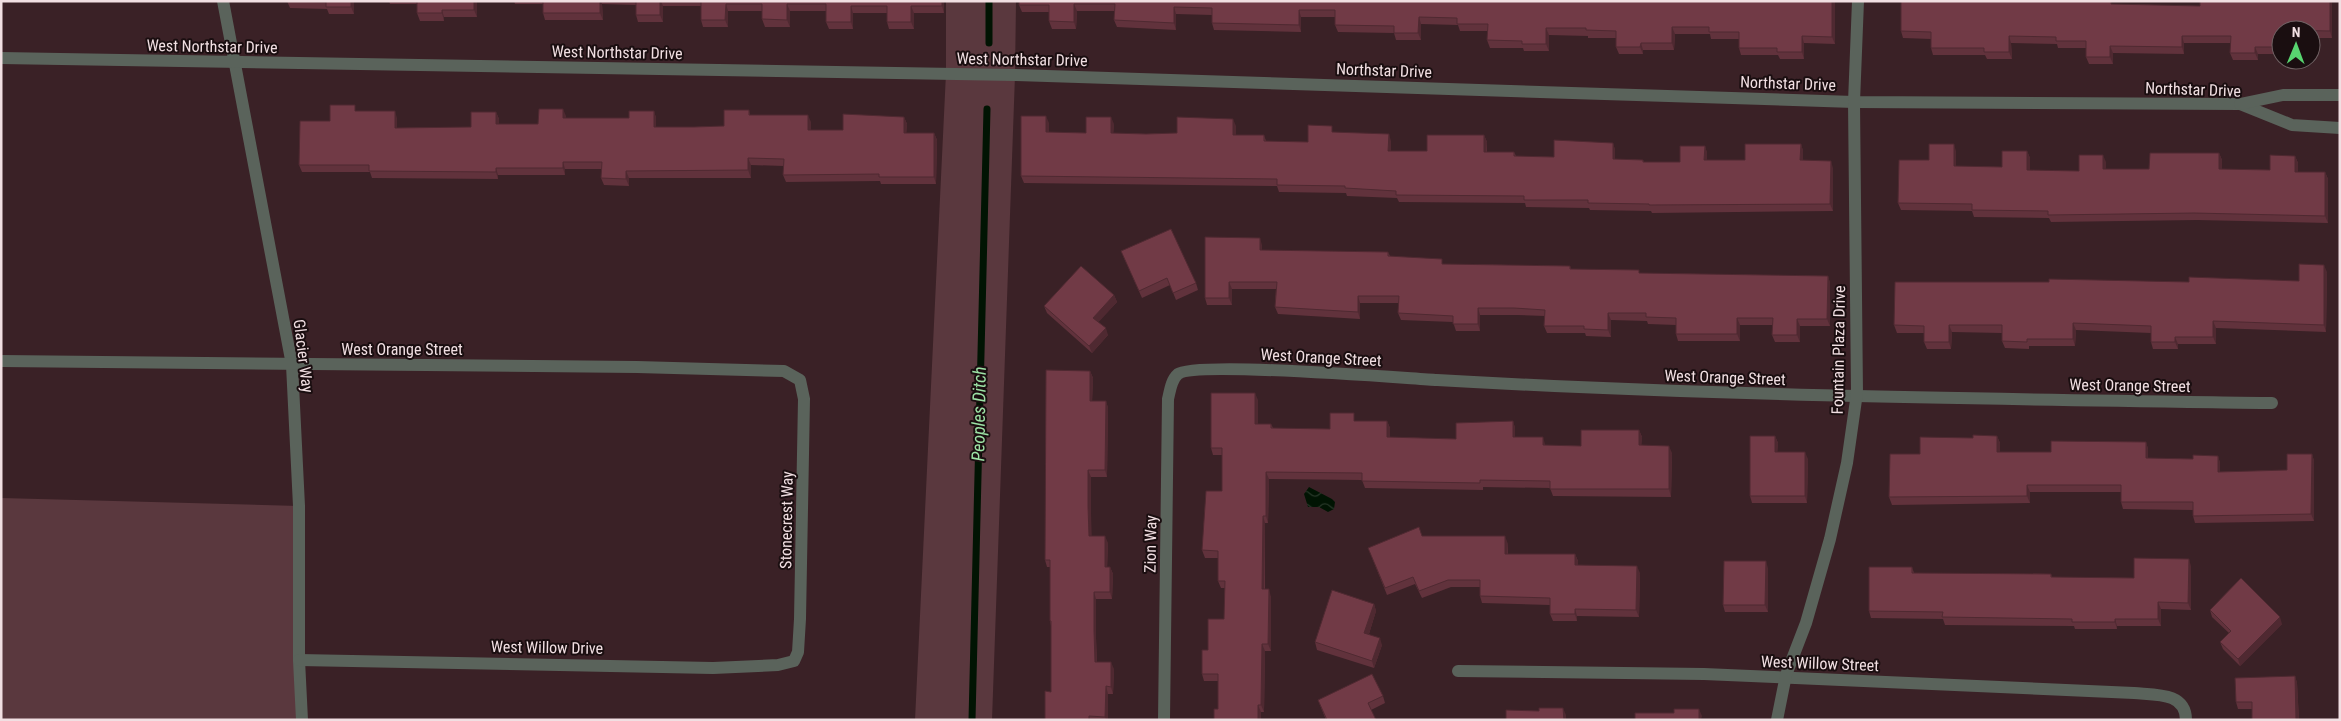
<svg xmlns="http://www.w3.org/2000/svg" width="2341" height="721" font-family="'Roboto Condensed',sans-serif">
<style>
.grass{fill:#5a383e}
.water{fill:url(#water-waves)}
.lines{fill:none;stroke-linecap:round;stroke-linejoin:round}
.stream{stroke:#011403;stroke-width:7}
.minor{stroke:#5a635b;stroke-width:12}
.wall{fill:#61323c}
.shaded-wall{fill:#4f2931}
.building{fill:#713a46;stroke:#4f2931}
.labels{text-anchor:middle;stroke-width:4;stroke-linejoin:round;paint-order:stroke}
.street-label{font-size:16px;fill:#f1dfe2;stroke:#1a0e10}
.water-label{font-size:18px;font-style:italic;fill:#9de2a5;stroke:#1a0e10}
</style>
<defs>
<pattern id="water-waves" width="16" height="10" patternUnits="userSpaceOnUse" patternTransform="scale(1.25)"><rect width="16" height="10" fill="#011403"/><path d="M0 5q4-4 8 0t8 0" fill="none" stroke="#263627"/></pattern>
</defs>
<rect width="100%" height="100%" fill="#3a2126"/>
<!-- grass -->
<g class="grass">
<path d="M946,1H1016L1015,75L992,720H915L946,73Z"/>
<path d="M1,498L299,506L302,720H1Z"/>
</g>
<!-- water -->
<path class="water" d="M1309,487L1332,499L1335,502L1334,509L1328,512L1319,507H1308L1304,494Z"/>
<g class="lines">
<!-- stream -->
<g class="stream">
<path d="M989,43V1"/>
<path d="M972,720L987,109"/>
</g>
<!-- minor -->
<g class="minor">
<path d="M223,1L292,365L299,506V660L302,720"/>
<path d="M1,58L1015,75L1854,102L2240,104L2292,125L2340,128"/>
<path d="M2240,104L2283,95H2340"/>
<path d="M1,361L637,367L784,371L800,380L804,399L800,619L798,652L794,661L778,665L713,668L299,660"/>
<path d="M1458,671L1704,674L2134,693C2155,695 2186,692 2186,720"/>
<path d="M1164,720L1168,399C1170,391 1171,380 1178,374C1194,361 1402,378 1437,380C1715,396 1993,399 2272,403"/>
<path d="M1777,720L1786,675L1806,623L1830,539L1847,463L1857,393L1854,102L1858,1"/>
</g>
</g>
<!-- wall -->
<g class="wall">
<path d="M287,1H354V14H329L327,9L290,8Z"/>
<path d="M389,1H477V17H444V21H420L417,13V4H390Z"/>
<path d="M507,1H944V13H914V29H889L887,22V13H853V29H829L826,22V11H790V27H765L762,19V11H728V27H703L701,20V6H663V22H638L636,15V5L602,4L603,20H545L543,13V4H515L514,1Z"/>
<path d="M1019,1H1835V44L1804,43V59H1780L1778,55H1741L1739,48V39H1711L1710,34H1675L1674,50H1643V54H1619L1616,47V38H1588V36L1549,35V51H1524L1523,48H1490L1487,40L1488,31H1460L1458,25L1421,24V40H1396L1394,33L1338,32L1335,25V17H1301V32L1214,30L1212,23V15L1176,14V30L1117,27L1114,20V11H1077L1076,29H1052L1049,21V12H1022L1019,5Z"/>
<path d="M2332,1V38H2311V30H2281V54H2258V60H2233L2230,53L2231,43H2184V54L2113,53V64H2089L2086,57V48H2058L2057,44L2011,43L2012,59H1987L1985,55H1933L1931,48V39L1903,38L1901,31L2113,4L2200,6Z"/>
<path d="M749,110L750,115L811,122V130H843L904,117L907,124L906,133H934L937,140L936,184H881L880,181L786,182L783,175L784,166L751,165V178H629V186L604,185L601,178L602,169H565V175H498V179L372,178L370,172H302L299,165L330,121L357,111L397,118V128L471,127L496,112L499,119V124H538L566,116V118H629L654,111L656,118V127H694L724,126Z"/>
<path d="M1049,123V132L1086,133L1114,124L1113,133L1146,134L1177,133L1236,126V135H1264L1266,141L1308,142L1334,132L1391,141V151H1427L1484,135L1487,142V152H1514L1516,156L1554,157L1613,143L1615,150V159L1643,160L1644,162H1680L1705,146L1707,153V160H1745L1801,144L1803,151V160L1833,168V211L1652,213L1651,211L1590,210L1589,208L1526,207L1525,203L1399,202L1397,198L1347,196L1346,193L1279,192L1277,186L1024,183L1021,176Z"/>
<path d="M1956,151V166L2002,167L2027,151L2030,158V171H2079L2106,162V169H2149L2219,153L2222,160V169L2270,170L2295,156L2298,163V172H2325L2328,179V223L2197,220L2051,222L2049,218L1974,217L1972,211L1901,210L1898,203L1929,160Z"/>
<path d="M1262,245V250L1388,252L1390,256L1444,264L1570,266L1571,269L1640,273L1828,276L1830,283V326H1800V342H1775L1772,335L1773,325H1740V341H1678L1676,334V325L1648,324L1647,321L1611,320V337L1586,336L1585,333H1547L1544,326L1545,316L1517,315H1480V331H1456L1453,322L1401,320L1398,313L1399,303H1360V319L1278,314L1275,307L1276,289H1232V305H1207L1205,298Z"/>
<path d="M1121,251L1196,283L1198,290L1176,300L1170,285L1142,298Z"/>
<path d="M2327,272L2326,332L2216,328V344H2178V349H2153L2151,342V333L2076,330L2075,346H2029V349L2005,348L2002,341V333L1952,332L1951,349H1927L1924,342V333H1897L1894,325L2189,282L2299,281Z"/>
<path d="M1114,295L1117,302L1098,322L1108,335L1092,353L1047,313L1044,306Z"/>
<path d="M1090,371L1093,378L1092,401H1106L1108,408L1107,477H1091V536L1108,543L1107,567H1110L1113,574L1112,599H1096V638L1097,662L1114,669L1113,694H1108V720H1045L1051,692V626L1050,621V567H1047L1045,560Z"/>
<path d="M1258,400V424H1271L1273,428L1330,429L1357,421H1387L1390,428V437L1456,439L1513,421L1515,428V437L1545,444V445L1581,446L1639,430L1642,437L1641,445L1672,453L1671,497L1553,496L1550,488L1483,487V490L1365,488L1362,480L1269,479L1268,523H1265V589L1271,597V651H1265L1264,712H1261V720H1214L1218,709V681H1204L1202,674L1208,650L1224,619L1225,588H1221L1218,581V558H1205L1202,550L1222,491V455H1213L1211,448Z"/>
<path d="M1775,436L1778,443L1777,452L1808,459L1807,503H1752L1750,496Z"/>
<path d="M1997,436L2000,443V452H2051L2146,442L2148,449V458L2193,459L2218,456L2220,463V472L2287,470L2312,454L2314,461V521L2195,523L2193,516V510L2123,509L2121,502V492H2030V503L1892,505L1889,497L1920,454L1973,438Z"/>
<path d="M1422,536L1508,544V554H1575L1578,561V565L1640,573L1639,617L1577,616V621H1553L1550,614V605L1482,603L1480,596V587H1451L1422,598L1415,584L1387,595L1371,555Z"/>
<path d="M2191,566V610L2161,609V626H2117V629H2075L2074,626L1945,625L1943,619L1871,618L1869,611L1912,567L1914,573L2051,574L2052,577L2134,578Z"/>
<path d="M1768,568V612H1725L1723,605Z"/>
<path d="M1374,604L1376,611L1369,634L1382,645L1374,668L1317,650L1315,642Z"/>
<path d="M2210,610L2282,624L2240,666L2223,649L2220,642L2229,633L2212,617Z"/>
<path d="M2295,676L2297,683L2299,720H2252V709H2238L2236,702Z"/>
<path d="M1383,696L1385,703L1371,710L1376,720H1326L1318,700Z"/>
</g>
<!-- shaded-wall -->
<g class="shaded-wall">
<path d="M351,1H354V14L351,7Z"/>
<path d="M474,1H477V17L474,10Z"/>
<path d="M600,1H601L602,4L603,20L600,13Z"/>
<path d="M660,1H661L663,6V22L660,15Z"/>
<path d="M942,1H944V13L942,6Z"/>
<path d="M1832,1H1835V44L1832,37Z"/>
<path d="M2330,1H2332V38L2330,31Z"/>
<path d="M726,4L728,11V27L725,20Z"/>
<path d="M787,4L790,11V27L787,20Z"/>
<path d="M1074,4L1077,11L1076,29L1074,22Z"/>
<path d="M851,6L853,13V29L851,22Z"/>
<path d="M911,6L914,13V29L911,22Z"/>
<path d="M1174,7L1176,14V30L1174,23Z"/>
<path d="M442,10L444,17V21L442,13Z"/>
<path d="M1299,10L1301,17V32L1299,25Z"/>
<path d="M1419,17L1421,24V40L1418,33Z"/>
<path d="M1672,27L1675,34L1674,50L1672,43Z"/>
<path d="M1546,28L1549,35V51L1546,44Z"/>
<path d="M1802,36L1804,43V59L1802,52Z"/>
<path d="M2009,36L2011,43L2012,59L2009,52Z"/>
<path d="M2182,36L2184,43V54L2182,47Z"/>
<path d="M1641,43L1643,50V54L1640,47Z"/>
<path d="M2110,46L2113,53V64L2110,57Z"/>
<path d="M2255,47L2258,54V60L2255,53Z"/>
<path d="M563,109L566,116V125L563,118Z"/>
<path d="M395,111L397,118V135L395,128Z"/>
<path d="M654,111L656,118V134L654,127Z"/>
<path d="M496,112L499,119V131L496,124Z"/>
<path d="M808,115L811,122V137L808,130Z"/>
<path d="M1046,116L1049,123V139L1046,132Z"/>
<path d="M904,117L907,124L906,140L904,133Z"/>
<path d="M1111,117L1114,124L1113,140L1111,133Z"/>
<path d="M1233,119L1236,126V142L1233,135Z"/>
<path d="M934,133L937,140L936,184L934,177Z"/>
<path d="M1389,134L1391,141V158L1388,151Z"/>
<path d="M1484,135L1487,142L1486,159L1484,152Z"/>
<path d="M1613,143L1615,150V166L1613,159Z"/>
<path d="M1801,144L1803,151V167L1800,160Z"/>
<path d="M1954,144L1956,151V173L1954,166Z"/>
<path d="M1705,146L1707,153V167L1704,160Z"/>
<path d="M2027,151L2030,158V178L2027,170Z"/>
<path d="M2219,153L2222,160V176L2219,169Z"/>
<path d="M2103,155L2106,162V176L2103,169Z"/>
<path d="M2295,156L2298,163V179L2295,172Z"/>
<path d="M748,158L751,165V178L748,170Z"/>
<path d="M1831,161L1833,168V211L1830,204Z"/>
<path d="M563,162L565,169V175L563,168Z"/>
<path d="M496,168L498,175V179L496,172Z"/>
<path d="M626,171L629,178V186L626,179Z"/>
<path d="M2325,172L2328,179V223L2325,216Z"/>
<path d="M1260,238L1262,245V257L1260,250Z"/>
<path d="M2324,265L2327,272L2326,332L2324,325Z"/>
<path d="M1828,276L1830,283V326L1827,319Z"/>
<path d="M1229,282L1232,289V305L1229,298Z"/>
<path d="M1114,295L1117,302L1096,325L1093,318Z"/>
<path d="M1358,296L1360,303V319L1358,312Z"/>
<path d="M1478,308L1480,315V331L1478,324Z"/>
<path d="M1608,313L1611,320V337L1608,330Z"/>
<path d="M1737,318L1740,325V341L1737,334Z"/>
<path d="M1797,319L1800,326V342L1797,335Z"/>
<path d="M2213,321L2216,328V344L2213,337Z"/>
<path d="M2073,323L2076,330L2075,346L2073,339Z"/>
<path d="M1949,325L1952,332L1951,349L1949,342Z"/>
<path d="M1106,328L1108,335L1092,353L1089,346Z"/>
<path d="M2175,337L2178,344V349L2175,342Z"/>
<path d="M1090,371L1093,378L1092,408L1090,401Z"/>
<path d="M1255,393L1258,400V431L1255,424Z"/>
<path d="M1106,401L1108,408L1107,477L1105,470Z"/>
<path d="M1387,421L1390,428V444L1387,437Z"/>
<path d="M1513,421L1515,428V444L1513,437Z"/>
<path d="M1639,430L1642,437L1641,452L1639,445Z"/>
<path d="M1775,436L1778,443L1777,459L1775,452Z"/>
<path d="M1997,436L2000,443V459L1997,452Z"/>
<path d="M1543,437L1545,444V452L1543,445Z"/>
<path d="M2146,442L2148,449V466L2146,458Z"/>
<path d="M1669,446L1672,453L1671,497L1669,489Z"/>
<path d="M1805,452L1808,459L1807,503L1805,496Z"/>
<path d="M2312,454L2314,461V521L2311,514Z"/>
<path d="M2218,456L2220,463V479L2218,472Z"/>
<path d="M1088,470L1091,477V513L1092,543L1089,536L1088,506Z"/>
<path d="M1266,472L1269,479L1268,523L1266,516Z"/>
<path d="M2027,485L2030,492V503L2027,496Z"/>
<path d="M1263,516L1265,523L1264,596L1262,589Z"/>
<path d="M1105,536L1108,543L1107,574L1105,567Z"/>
<path d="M1505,536L1508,544L1507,561L1505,554Z"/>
<path d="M1575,554L1578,561V572L1575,565Z"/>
<path d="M2189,559L2191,566V610L2188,603Z"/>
<path d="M1766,561L1768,568V612L1765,605Z"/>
<path d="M1637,566L1640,573L1639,617L1636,610Z"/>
<path d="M1110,567L1113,574L1112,599L1110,592Z"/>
<path d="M1269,589L1271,597V651L1268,644Z"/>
<path d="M1094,592L1096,599V638L1097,669L1095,662L1094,631Z"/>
<path d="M2158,602L2161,609V626L2158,619Z"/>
<path d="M1374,604L1376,611L1367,640L1364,633Z"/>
<path d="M1575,609L1577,616V621L1575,614Z"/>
<path d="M2280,617L2282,624L2240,666L2238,659Z"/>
<path d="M2115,619L2117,626V629L2115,622Z"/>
<path d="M1380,638L1382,645L1374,668L1372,661Z"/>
<path d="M1262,644L1265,651L1264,712L1261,705Z"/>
<path d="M1111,662L1114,669L1113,694L1111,687Z"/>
<path d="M2295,676L2297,683L2299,720H2296Z"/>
<path d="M1106,686L1108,694V720H1106L1105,717Z"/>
<path d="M1258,705L1261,712V720H1258Z"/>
<path d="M1563,708L1566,715V720H1564Z"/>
<path d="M1699,709L1702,716L1701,720H1699Z"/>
</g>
<!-- building -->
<g class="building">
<path d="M287,1H351V7H326V2Z"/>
<path d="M417,1H474V10H442V13H417Z"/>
<rect x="543" y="1" width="57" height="12"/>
<rect x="636" y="1" width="24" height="14"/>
<path d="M701,1H942V6H911V22H887V6H851V22H826V4H787V20L762,19V4H726L725,20H701Z"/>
<path d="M1019,1H1832V37L1802,36V52H1777V48H1739V32H1709V27H1672V43H1641L1640,47H1616V31L1586,30V28H1546V44H1522V41L1487,40L1488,24H1457V18L1419,17L1418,33H1394V26L1335,25V10H1299V25L1212,23V8L1174,7V23L1114,20L1115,4H1074V22L1049,21V5H1019Z"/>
<path d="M1901,1H2111V4L2200,6V1H2330V31L2281,30V47H2255V53H2230L2231,36H2182V47L2110,46V57H2086V41H2056V37L2009,36V52H1984V48H1931V32L1901,31Z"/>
<path d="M330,105H355V111H395V128L471,127V112H496V124H538L539,109H563V118H629V111H654V127H694L724,126V110H749V115H808V130H843V114L904,117V133H934V177H879V174L783,175L784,159L748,158V170L626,171V179L601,178L602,162H563V168H496V172L369,171V165H299L300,121H330Z"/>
<path d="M1021,116H1046V132L1086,133V117H1111V133L1146,134L1177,133V117L1233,119V135H1264V141L1308,142V125L1332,126V132L1389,134L1388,151H1427V135H1484V152H1514V156L1554,157V140L1613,143V159L1643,160V162H1680V146H1705L1704,160H1745V144H1801L1800,160L1831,161L1830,204L1649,205V204L1588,203V200H1524V196L1396,195V191L1345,188V186L1277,185V179L1021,176Z"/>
<path d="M1929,144H1954V166L2002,167V151H2027V170L2079,171V155H2103V169H2149L2150,153H2219V169L2270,170V155L2295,156V172H2325V216L2194,213L2048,215V211L1972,210V204L1898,203L1899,160H1929Z"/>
<path d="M1171,229L1196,283L1173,293L1167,278L1139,291L1121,251Z"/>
<path d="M1205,237L1260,238V250L1388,252V256L1442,259V264L1570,266V269L1639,270V273L1828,276L1827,319H1797V335H1772L1773,318H1737V334H1676V318L1646,317V313H1608V330L1584,329V326H1544L1545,310L1514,308H1478V324H1453V316L1398,313L1399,296H1358V312L1275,307L1277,282H1229V298H1205Z"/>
<path d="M2299,264L2324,265V325L2213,321V337H2175V342H2151V326L2073,323V339H2027V342L2002,341V325H1949V342H1924V326L1894,325L1895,282H2049V279L2189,282V277L2299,281Z"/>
<path d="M1081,266L1114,295L1093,318L1106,328L1089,346L1044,306Z"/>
<path d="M1046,370L1090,371V401H1106L1105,470H1088V506L1089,536H1105V567H1110V592H1094V631L1095,662H1111V687L1106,686L1105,717L1089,716V720H1045V691L1051,692V621H1050V560H1045Z"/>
<path d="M1211,393H1255V424H1271V428L1330,429V413H1354V421H1387V437L1456,439V423L1513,421V437H1543V445L1581,446V430H1639V445L1669,446V489H1550V481L1480,480V483L1362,481V473L1266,472V516H1263L1262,589H1269L1268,644H1262L1261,705H1258V720H1214V709H1218V674H1202V650H1208V619H1224L1225,581H1218V551L1202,550L1206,491H1222V448H1211Z"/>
<path d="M1973,435L1997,436V452H2051V441L2146,442V458L2193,459V455L2218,456V472L2287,470V454H2312L2311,514L2193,516V502H2121V485H2027V496L1889,497L1890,454H1920V437L1973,438Z"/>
<path d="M1750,436H1775V452H1805V496H1750Z"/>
<path d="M1419,527L1422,536H1505V554H1575V565L1637,566L1636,610L1575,609V614H1550V598L1480,596V580H1448L1419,591L1413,577L1385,588L1368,548Z"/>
<path d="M2134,558L2189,559L2188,603L2158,602V619H2115V622H2072V619L1942,617L1943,612L1869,611V567H1912V573L2051,574V577L2134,578Z"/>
<path d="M1724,561H1766L1765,605H1723Z"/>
<path d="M2241,578L2280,617L2238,659L2220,642L2231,631L2210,610Z"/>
<path d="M1332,590L1374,604L1364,633L1380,638L1372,661L1315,642Z"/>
<path d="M1372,674L1383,696L1368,703L1376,720H1327L1318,700Z"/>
<path d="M2295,676L2296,720H2252V702H2236L2235,678Z"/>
<path d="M1539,708H1563L1564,720H1506V710L1539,711Z"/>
<path d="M1674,709H1699V720H1635V713H1674Z"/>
</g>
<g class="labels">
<!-- street labels -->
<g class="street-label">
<text transform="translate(212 46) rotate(1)" y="6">West Northstar Drive</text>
<text transform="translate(617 52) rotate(1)" y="6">West Northstar Drive</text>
<text transform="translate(1022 59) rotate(1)" y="6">West Northstar Drive</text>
<text transform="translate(1384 70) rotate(2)" y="6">Northstar Drive</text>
<text transform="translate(1788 83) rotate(2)" y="6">Northstar Drive</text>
<text transform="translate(2193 89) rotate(2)" y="6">Northstar Drive</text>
<text x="402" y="355">West Orange Street</text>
<text transform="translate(1838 350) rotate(-89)" y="6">Fountain Plaza Drive</text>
<text transform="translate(304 356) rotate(83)" y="6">Glacier Way</text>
<text transform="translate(1321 357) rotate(3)" y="6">West Orange Street</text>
<text transform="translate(1725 377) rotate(2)" y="6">West Orange Street</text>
<text transform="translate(2130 385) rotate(1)" y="6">West Orange Street</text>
<text transform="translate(786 520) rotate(-89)" y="6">Stonecrest Way</text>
<text transform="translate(1150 544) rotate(-89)" y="6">Zion Way</text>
<text transform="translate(547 647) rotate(1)" y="6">West Willow Drive</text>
<text transform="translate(1820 663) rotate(2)" y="6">West Willow Street</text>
</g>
<!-- water labels -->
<g class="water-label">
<text transform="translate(979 414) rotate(-89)" y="6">Peoples Ditch</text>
</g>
</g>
<!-- border -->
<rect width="2341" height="721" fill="none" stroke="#f1dfe2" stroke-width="5"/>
<!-- north arrow -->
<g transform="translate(2296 45) rotate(1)"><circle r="24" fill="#1a0e10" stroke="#706264"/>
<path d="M0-4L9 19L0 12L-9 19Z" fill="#58d570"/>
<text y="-8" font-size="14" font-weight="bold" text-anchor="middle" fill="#f1dfe2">N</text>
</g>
</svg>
